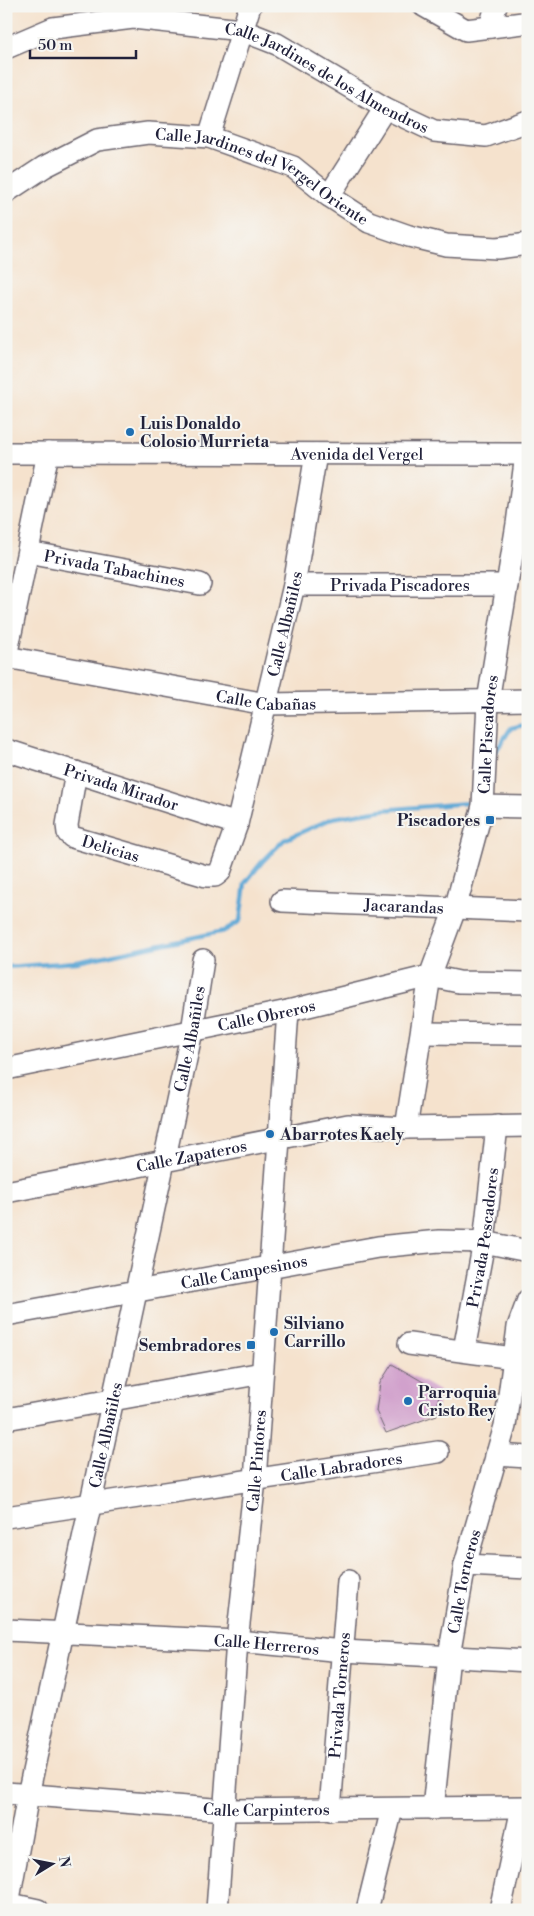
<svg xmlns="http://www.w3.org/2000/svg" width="534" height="1916" font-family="'Libre Bodoni',serif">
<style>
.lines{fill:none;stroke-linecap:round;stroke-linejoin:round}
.stream{stroke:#5ca6d4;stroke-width:4.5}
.building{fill:#d1a1cc}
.minor-casing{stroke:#6c656e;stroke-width:24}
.minor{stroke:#fff;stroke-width:21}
.poi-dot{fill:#1f6fb2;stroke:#f6f6f2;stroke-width:2}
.labels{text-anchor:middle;stroke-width:4;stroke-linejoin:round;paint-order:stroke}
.street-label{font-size:16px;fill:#22223b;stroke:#f6f6f2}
.poi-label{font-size:16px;font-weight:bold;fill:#22223b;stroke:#f6f6f2;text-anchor:start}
</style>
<rect width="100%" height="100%" fill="#f6f6f2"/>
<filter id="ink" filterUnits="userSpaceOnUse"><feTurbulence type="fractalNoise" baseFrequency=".02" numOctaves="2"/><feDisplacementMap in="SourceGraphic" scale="10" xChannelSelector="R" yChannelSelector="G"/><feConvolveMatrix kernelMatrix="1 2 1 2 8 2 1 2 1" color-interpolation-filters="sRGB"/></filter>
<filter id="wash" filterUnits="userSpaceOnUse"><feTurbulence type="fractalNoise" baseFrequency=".0096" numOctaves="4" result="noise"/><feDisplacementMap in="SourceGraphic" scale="20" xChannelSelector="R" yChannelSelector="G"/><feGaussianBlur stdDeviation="1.12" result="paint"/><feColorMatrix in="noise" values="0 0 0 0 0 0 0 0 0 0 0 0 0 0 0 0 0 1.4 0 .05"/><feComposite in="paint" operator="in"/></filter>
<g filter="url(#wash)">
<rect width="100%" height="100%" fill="#f5e2cd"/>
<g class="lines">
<!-- stream -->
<g class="stream">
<path d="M494,754L511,728L528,724"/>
<path d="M6,967L77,962L224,931L240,921L245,883L262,862L284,840L333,818L382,810L469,803"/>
</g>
</g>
<g id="blocks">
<!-- building -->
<path class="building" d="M392,1364L439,1391L437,1415L386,1433L376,1411L380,1383Z"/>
</g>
</g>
<g filter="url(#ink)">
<use href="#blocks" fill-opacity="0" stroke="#6c656e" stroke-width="1"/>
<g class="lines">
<!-- minor casing -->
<g class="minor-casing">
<g id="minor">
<path d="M424,6L466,30L523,23"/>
<path d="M490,27L496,6"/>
<path id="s1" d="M6,48L53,28L133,18L241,30L277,44L385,108L434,131L486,136L528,121"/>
<path d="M209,137L250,6"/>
<path id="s2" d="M6,192L44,167L97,140L148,133L209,137L293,167L329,196L369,222L409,236L446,245L497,248L528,244"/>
<path d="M329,196L385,108"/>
<path id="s3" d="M6,453L528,454"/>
<path id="s4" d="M28,552L200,584"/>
<path id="s5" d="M294,585H507"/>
<path id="s6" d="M6,657L266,704L528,700"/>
<path d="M6,657L48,453"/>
<path id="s7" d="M6,750L237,824"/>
<path id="s8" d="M76,772L67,825L68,833L72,837L206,876H215L220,872L237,824L294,585L316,454"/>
<path d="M483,806L528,807"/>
<path id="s9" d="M282,901L528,911"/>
<path d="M422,1033L528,1034"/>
<path id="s10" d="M6,1069L288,1011L430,976L459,982L528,983"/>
<path id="s11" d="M406,1128L430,976L455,909L483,806L488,701L517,524L526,454"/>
<path id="s12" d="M6,1192L348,1125L406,1128L528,1126"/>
<path id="s13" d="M6,1315L378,1247L439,1241L484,1242L528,1251"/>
<path d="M409,1344L528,1360"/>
<path id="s14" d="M464,1350L484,1242L497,1126"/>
<path d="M6,1419L262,1373"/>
<path d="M496,1455L528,1457"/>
<path id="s15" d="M6,1517L438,1452"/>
<path d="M465,1565L528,1568"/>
<path id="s16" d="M6,1630L237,1641L343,1651L528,1661"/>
<path id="s17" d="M6,1793L226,1810L528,1807"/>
<path id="s18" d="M433,1809L449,1656L465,1565L505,1426L518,1327L528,1300"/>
<path id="s19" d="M330,1810L348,1581"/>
<path d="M6,1903L38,1910"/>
<path id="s20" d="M7,1910L28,1795L192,1031L203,960"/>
<path id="s21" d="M217,1910L237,1641L255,1480L288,1011"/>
<path d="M367,1910L392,1809"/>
<path d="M500,1910L522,1808"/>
</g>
</g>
<!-- minor -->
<use href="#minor" class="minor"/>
</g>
</g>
<!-- markers -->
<g class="poi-dot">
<circle cx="130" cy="432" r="5"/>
<rect x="485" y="815" width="10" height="10" rx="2.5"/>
<circle cx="270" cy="1134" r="5"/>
<circle cx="274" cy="1332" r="5"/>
<rect x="246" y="1340" width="10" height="10" rx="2.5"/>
<circle cx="408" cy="1401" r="5"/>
</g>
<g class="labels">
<!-- street labels -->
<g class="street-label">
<text dy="6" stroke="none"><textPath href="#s1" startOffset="338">Calle Jardines de los Almendros</textPath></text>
<text dy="6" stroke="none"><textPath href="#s2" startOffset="281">Calle Jardines del Vergel Oriente</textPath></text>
<text dy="6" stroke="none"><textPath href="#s3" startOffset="351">Avenida del Vergel</textPath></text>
<text dy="6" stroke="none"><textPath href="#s4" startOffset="88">Privada Tabachines</textPath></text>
<text dy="6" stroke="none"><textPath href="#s5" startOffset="106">Privada Piscadores</textPath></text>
<text dy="6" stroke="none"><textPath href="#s8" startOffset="479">Calle Albañiles</textPath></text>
<text dy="6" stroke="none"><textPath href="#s6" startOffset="264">Calle Cabañas</textPath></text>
<text dy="6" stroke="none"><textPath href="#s11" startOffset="404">Calle Piscadores</textPath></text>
<text dy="6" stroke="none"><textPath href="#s7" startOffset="121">Privada Mirador</textPath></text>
<text dy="6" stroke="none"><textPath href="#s8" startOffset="108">Delicias</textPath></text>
<text dy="6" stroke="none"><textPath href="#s9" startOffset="122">Jacarandas</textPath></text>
<text dy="6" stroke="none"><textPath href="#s10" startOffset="266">Calle Obreros</textPath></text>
<text dy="6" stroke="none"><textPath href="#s20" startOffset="890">Calle Albañiles</textPath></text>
<text dy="6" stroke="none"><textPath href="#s12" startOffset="189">Calle Zapateros</textPath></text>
<text dy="6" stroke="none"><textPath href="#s14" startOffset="114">Privada Pescadores</textPath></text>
<text dy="6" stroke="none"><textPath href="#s13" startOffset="242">Calle Campesinos</textPath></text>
<text dy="6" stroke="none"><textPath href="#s20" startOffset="485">Calle Albañiles</textPath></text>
<text dy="6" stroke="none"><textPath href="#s21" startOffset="451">Calle Pintores</textPath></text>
<text dy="6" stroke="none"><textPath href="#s15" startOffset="339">Calle Labradores</textPath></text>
<text dy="6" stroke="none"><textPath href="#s18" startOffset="230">Calle Torneros</textPath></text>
<text dy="6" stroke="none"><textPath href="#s16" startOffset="261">Calle Herreros</textPath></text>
<text dy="6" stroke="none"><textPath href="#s19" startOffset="115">Privada Torneros</textPath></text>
<text dy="6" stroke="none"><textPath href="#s17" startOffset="261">Calle Carpinteros</textPath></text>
</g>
<!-- poi labels -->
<g class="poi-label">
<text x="140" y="429">Luis Donaldo<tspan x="140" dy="18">Colosio Murrieta</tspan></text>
<text x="480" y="826" text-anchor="end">Piscadores</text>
<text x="280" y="1140">Abarrotes Kaely</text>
<text x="284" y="1329">Silviano<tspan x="284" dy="18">Carrillo</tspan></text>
<text x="241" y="1351" text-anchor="end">Sembradores</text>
<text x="418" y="1398">Parroquia<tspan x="418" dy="18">Cristo Rey</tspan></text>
</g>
</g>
<!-- margin -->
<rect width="534" height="1916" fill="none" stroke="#f6f6f2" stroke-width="25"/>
<!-- north arrow -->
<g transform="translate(52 1864) rotate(80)" stroke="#f6f6f2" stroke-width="4" paint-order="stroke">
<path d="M0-4L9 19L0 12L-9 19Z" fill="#22223b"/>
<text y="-8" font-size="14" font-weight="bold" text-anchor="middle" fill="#22223b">N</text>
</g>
<!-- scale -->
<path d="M30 50v8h106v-8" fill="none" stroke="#22223b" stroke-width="2.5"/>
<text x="38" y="50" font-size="15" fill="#22223b" stroke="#f6f6f2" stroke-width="4" paint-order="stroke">50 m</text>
</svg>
